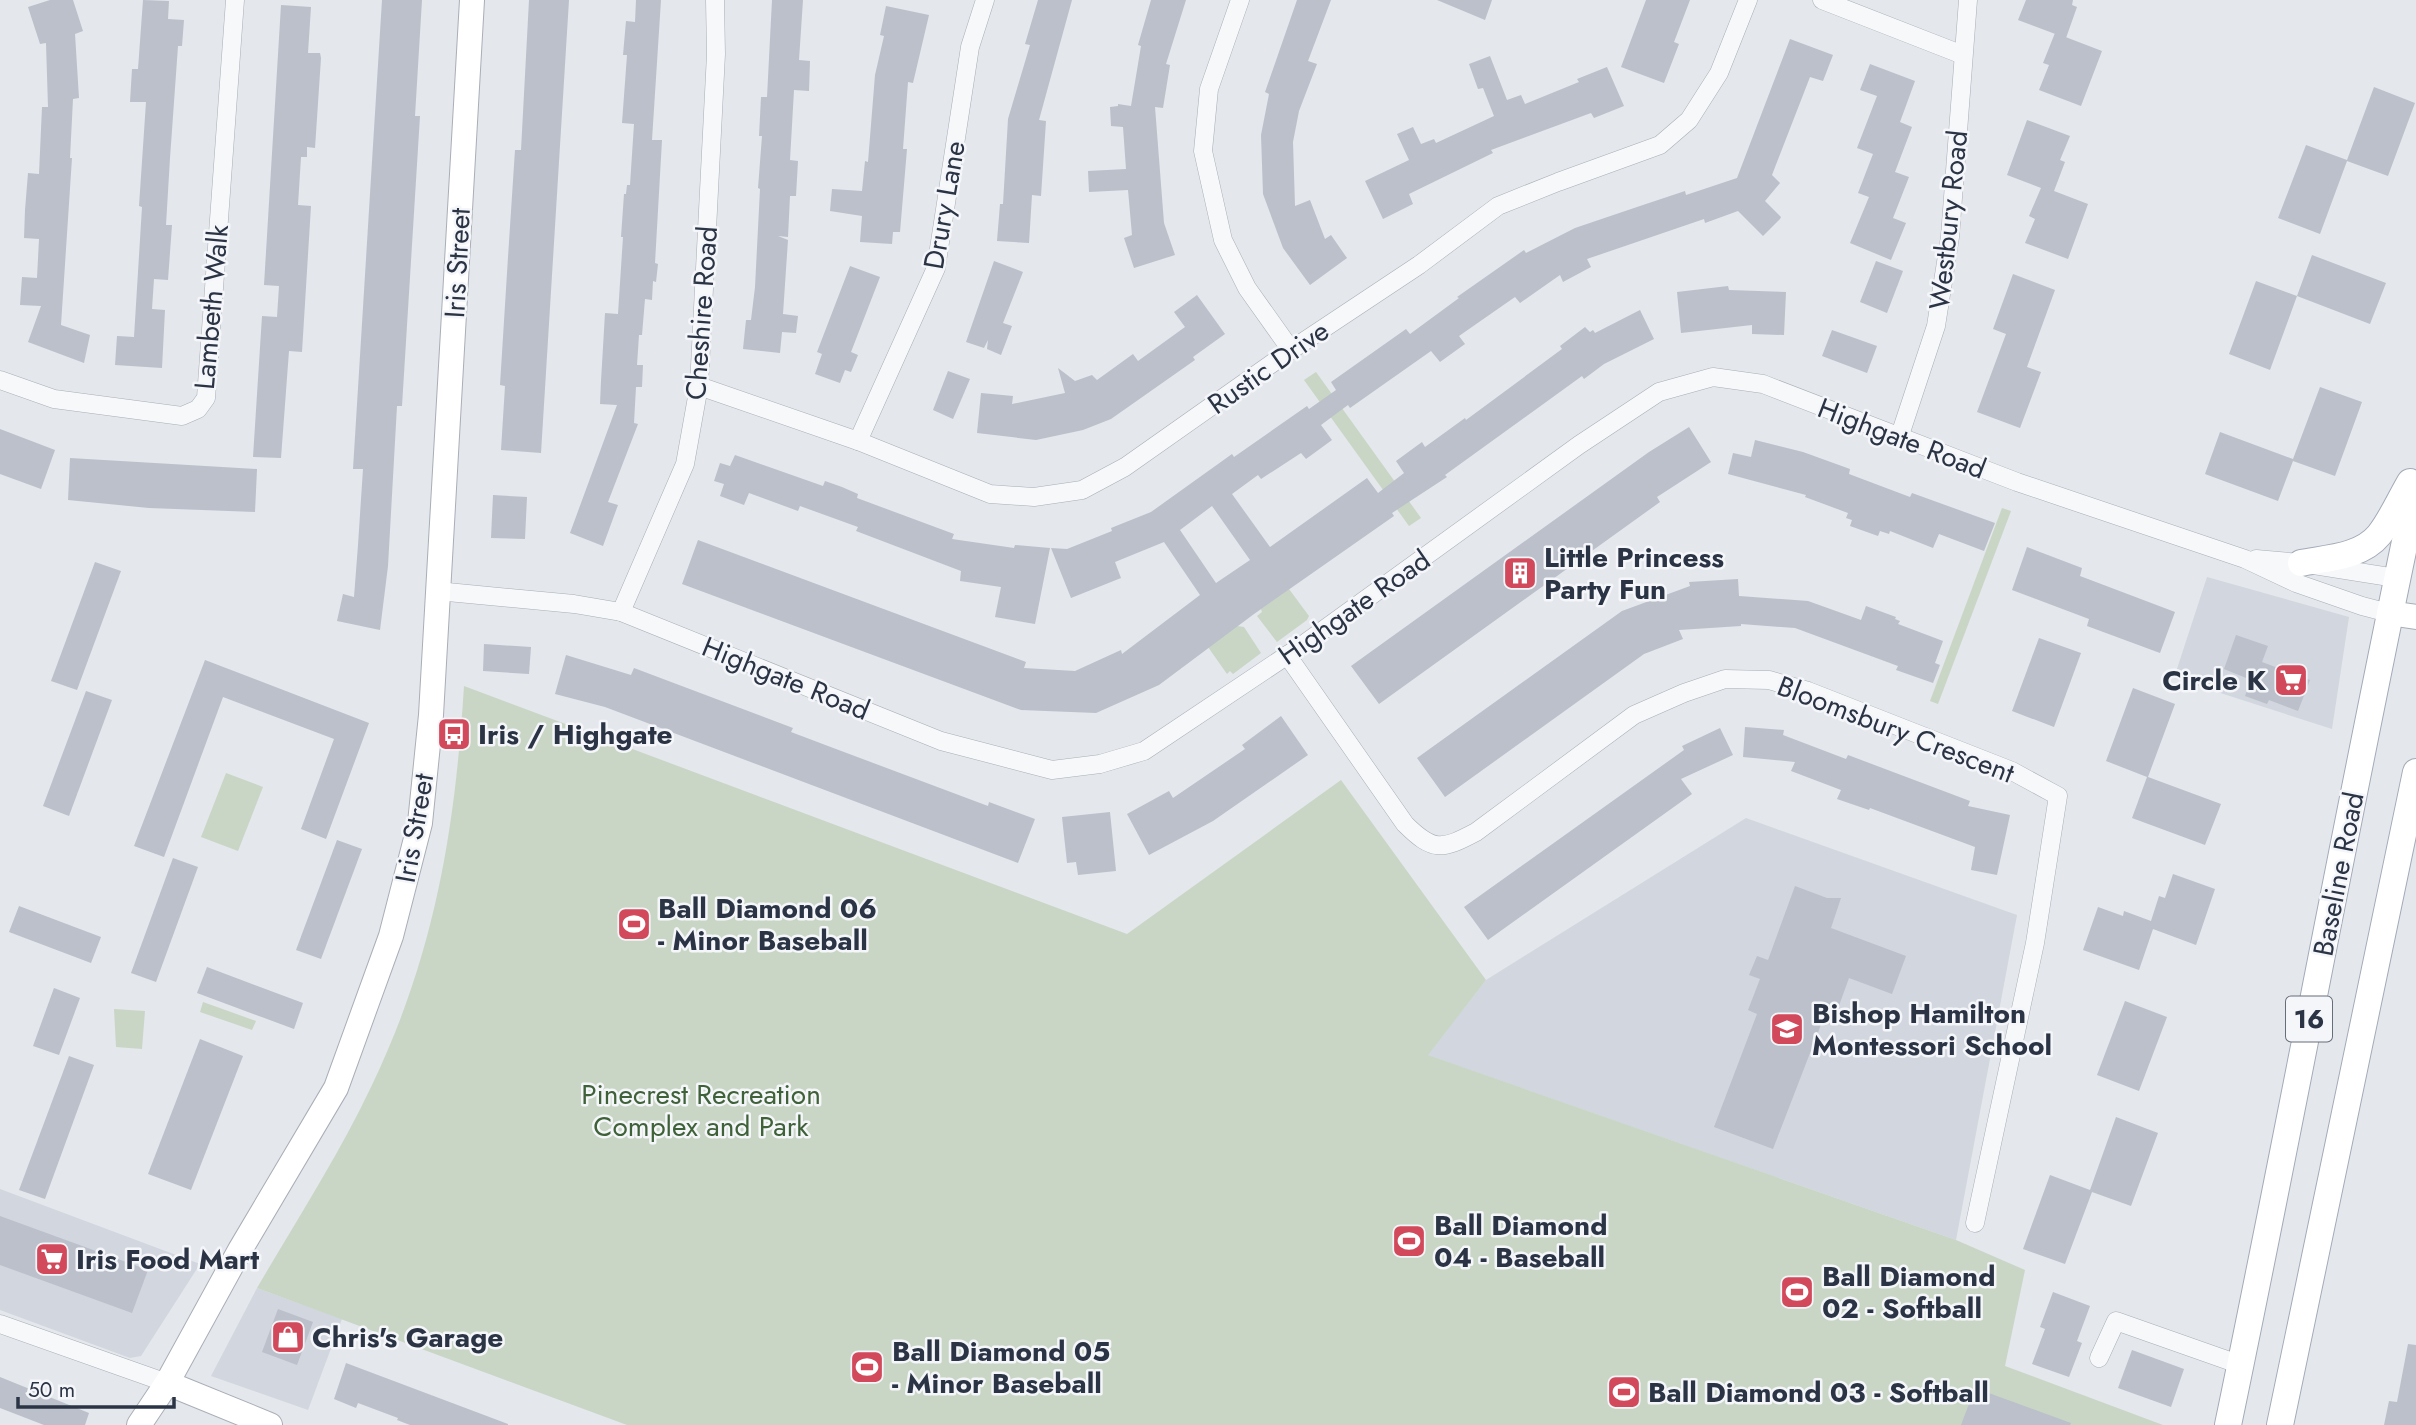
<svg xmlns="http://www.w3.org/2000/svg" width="2416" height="1425" font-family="Jost,sans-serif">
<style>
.built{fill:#d2d6de}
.green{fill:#c9d6c5}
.building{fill:#bbc0ca;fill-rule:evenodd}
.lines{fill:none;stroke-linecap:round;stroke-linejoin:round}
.street-casing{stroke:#a9aeb7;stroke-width:19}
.secondary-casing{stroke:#a9aeb7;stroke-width:26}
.primary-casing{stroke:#a3abb8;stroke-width:28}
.street{stroke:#f7f8fa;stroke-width:18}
.secondary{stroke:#fff;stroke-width:24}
.primary{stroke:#fff;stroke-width:26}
.labels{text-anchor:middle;stroke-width:5;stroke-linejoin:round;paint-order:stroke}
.shield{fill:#f4f6f9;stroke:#676e7b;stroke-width:2}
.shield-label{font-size:26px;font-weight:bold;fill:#2b3445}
.street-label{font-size:28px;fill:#2b3445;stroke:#f4f6f9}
.poi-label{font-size:28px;font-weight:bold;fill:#2b3445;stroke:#f4f6f9;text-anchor:start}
.park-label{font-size:28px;fill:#3f6138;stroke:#f4f6f9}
</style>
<rect width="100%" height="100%" fill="#e4e7ec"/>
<!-- built -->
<g class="built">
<path d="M2207,577L2349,617L2332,729L2174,678Z"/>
<path d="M1746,818L2017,915L1956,1240L1427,1055L1486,980Z"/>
<path d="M0,1189L200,1264L141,1356L130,1358L0,1310Z"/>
<path d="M257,1288L342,1319L308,1410L211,1376Z"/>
</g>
<!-- green -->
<g class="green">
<path d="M1316,372L1421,518L1409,526L1304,380Z"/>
<path d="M2002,508L2011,511L1938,704L1930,701Z"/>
<path d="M1289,589L1309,616L1307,620L1277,642L1257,616L1262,612L1261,609Z"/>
<path d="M1237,626L1244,627L1261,653L1233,674L1230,671L1227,674L1208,647Z"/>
<path d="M464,686L1127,934L1341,780L1486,980L1428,1055L1956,1240L2025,1270L2005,1366L2163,1425H627L257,1288C296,1221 339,1155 372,1085C435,953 455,830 464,686Z"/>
<path d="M226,773L263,787L238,851L201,837Z"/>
<path d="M203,1002L256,1021L252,1030L200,1012Z"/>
<path d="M114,1009L145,1011L142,1049L116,1047Z"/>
</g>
<!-- building -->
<g class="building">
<path d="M50,0H73L83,31L75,34L79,98L73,99L70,158H72L61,325L90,335L84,363L28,342L41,306L20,305L22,277L37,278L39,239L24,238L25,210L28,173L39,174L42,107H48L46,43L40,44L28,7Z"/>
<path d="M143,0L169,1L168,19L184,20L182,46H178L170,158L166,225H172L168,280L154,279L152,309L165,310L162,368L115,365L117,336L134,337L142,207L139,206L146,102H130L132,69H138Z"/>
<path d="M382,0H422L415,116H420L402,406H397L388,566L380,630L337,621L343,594L354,597L358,545L363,469H353Z"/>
<path d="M529,0H569L541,453L501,450L505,386L500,385L508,257L515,150H521Z"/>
<path d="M636,0H661L652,140H662L655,263L658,264L656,282L653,281L652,300L645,299L642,335H639L637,365H643L642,387H636L634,423L638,424L608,502L618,505L603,546L570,533L617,405L600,404L601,381L605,313L618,314L623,237H621L624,194H626L627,185H630L634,124L622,123L627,55H623L626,21L635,22Z"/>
<path d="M772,0H803L799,60L810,61L809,91L794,90L790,160L798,161L796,196H790L788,237L778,236L788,240L783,314L798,316L796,333L782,332L780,353L743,349L746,320H751L755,287L760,189L758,188L762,136H759L761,97H767Z"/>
<path d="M1038,0H1072L1039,120L1046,121L1041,196L1032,195L1029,243L997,241L1000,204H1003L1008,119L1030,45L1025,44Z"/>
<path d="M1151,0H1186L1166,64L1170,65L1163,108L1155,107L1164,223L1175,255L1134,268L1124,238L1132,235L1128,190L1089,192L1088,171L1126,169L1123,127L1111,126L1110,107L1118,106V104L1131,106L1141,46L1138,45Z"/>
<path d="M1297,0H1331L1308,61L1317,64L1299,111L1293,142L1295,206L1310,200L1325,239L1331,235L1347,258L1310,285L1283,248L1263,194L1261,135L1269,94L1265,92Z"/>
<path d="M1437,0H1492L1485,20Z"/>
<path d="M1646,0H1690L1674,42L1679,44L1664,83L1621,67Z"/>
<path d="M2026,0H2073L2072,5L2077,7L2066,38L2018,20Z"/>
<path d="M281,5L311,7L308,53H320L321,58L315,148L307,147V157H301L298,205L311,206L302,352L289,351L281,458L253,457L262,316L277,317L279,286L264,285Z"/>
<path d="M886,6L929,15L913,83L908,82L903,149H907L900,232H893L892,244L860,242L862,216L830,211L832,189L862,191L865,161L868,162L875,75L884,36L880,35Z"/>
<path d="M2055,33L2102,51L2081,106L2039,90L2049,65L2043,63Z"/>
<path d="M1790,39L1833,55L1823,81L1810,77L1772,175L1780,183L1765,201L1781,217L1780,219L1763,236L1738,211L1705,223L1704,219L1587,259L1591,267L1563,282L1560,275L1520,303L1515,297L1459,336L1465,344L1440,362L1431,351L1350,408L1348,405L1321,425L1332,440L1306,459L1301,453L1261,479L1258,475L1232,494L1270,547L1367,478L1378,493L1404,473L1396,461L1422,442L1425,447L1465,418L1466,420L1562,349L1560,346L1585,327L1590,332L1593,330L1595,333L1640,310L1654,339L1604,364L1584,379L1582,376L1445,475L1447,477L1392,513L1394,516L1254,614L1159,685L1096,713L1021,710L682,584L698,540L1026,662L1024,668L1075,671L1121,650L1122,654L1200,595L1164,542L1115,562L1121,578L1071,598L1051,548L1067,549L1112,531L1111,528L1151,512L1232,454L1234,457L1307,406L1309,409L1336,390L1331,382L1406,329L1410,334L1459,298L1457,297L1524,250L1526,253L1575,228L1637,207L1685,191L1686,195L1737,178ZM1212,506L1250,560L1216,583L1180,530Z"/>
<path d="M1490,56L1507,100L1521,95L1525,104L1579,82L1577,79L1607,67L1624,106L1594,118L1591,113L1491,150L1493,153L1409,194L1413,204L1383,219L1365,181L1409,160L1397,134L1413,127L1421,144L1434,139L1436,143L1494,116L1483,88L1478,89L1469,64Z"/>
<path d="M1870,64L1915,81L1900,122L1912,127L1895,172L1909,177L1893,218L1906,223L1891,260L1850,243L1869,197L1858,193L1873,154L1857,148L1877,96L1860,90Z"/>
<path d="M2374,87L2415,103L2388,176L2347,161L2320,234L2278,218L2306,145L2347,160Z"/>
<path d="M2027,120L2070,136L2060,160L2065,162L2054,191L2088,204L2068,259L2025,243L2035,219L2029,216L2041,188L2007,175Z"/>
<path d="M2312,255L2386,283L2370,324L2297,296L2270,370L2229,354L2256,281L2297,296Z"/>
<path d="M994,261L1023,272L1003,323L1012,326L1001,355L987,349L988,340L984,348L966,342Z"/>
<path d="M1876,261L1903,271L1887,313L1860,302Z"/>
<path d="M850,266L880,277L851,352L858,355L851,372L845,370L840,383L815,374L822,354L817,352Z"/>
<path d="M2013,274L2055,290L2027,367L2041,372L2020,428L1977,412L2006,334L1993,329Z"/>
<path d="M1728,286L1729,290L1786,292L1784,335L1752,334V325L1681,333L1677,292Z"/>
<path d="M1197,295L1225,334L1193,357L1195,360L1111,419L1083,430L1036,440L977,433L981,393L1013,396L1012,404L1065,393L1058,368L1075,381L1092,375L1097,380L1133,354L1138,361L1185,327L1174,312Z"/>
<path d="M1832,330L1877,346L1867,373L1822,356Z"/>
<path d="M948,371L970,379L953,419L933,410Z"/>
<path d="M2320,387L2362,402L2335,476L2293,461L2278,501L2205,474L2220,432L2293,459Z"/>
<path d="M1689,427L1711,462L1657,497L1660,502L1379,704L1351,666L1649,452Z"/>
<path d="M0,429L55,450L41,489L0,474Z"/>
<path d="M1755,440L1803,452L1850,469L1849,474L1910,497L1912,493L1995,523L1984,551L1939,534L1933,548L1890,531L1889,534L1880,531L1878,536L1850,526L1852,520L1846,518L1848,513L1805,497L1806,495L1728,474L1733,453L1751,457Z"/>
<path d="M735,455L823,486L825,481L842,487L858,494L857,498L954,534L952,539L1014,548L1015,545L1050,548L1035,624L995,617L1001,587L960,581L961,571L856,531L858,527L800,506L798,511L749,493L744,505L720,496L724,484L714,481L720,463L730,466Z"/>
<path d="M70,458L257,469L255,512L149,508L68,500Z"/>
<path d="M493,495L527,497L525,539L491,538Z"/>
<path d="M2027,547L2082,568L2080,576L2175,612L2160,653L2087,626L2089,619L2012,590Z"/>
<path d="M95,562L121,571L77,690L51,681Z"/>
<path d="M1738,579L1739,596L1808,601L1861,620L1866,606L1896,617L1895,619L1900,621L1898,624L1943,641L1935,663L1940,665L1933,683L1896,670L1898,666L1795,628L1741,624V626L1679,630L1683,639L1644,654L1445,797L1417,758L1622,611L1690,586L1689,582Z"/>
<path d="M2236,635L2268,646L2262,662L2310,680L2298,711L2269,700L2267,704L2245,696L2251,680L2224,669Z"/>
<path d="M2039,638L2081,653L2054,727L2012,711Z"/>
<path d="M484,644L531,647L529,674L483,671Z"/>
<path d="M566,655L631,675L634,668L793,728L791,732L828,746L988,806L989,802L1035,819L1018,863L605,707L555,694Z"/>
<path d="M205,660L369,723L326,839L301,829L334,739L223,697L164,857L134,846Z"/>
<path d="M2133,688L2175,704L2148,777L2221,804L2205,845L2132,818L2147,777L2106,761Z"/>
<path d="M86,691L112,700L69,816L43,806Z"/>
<path d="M1281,716L1308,755L1213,821L1149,855L1127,814L1169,791L1173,798L1245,749L1242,745Z"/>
<path d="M1745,727L1784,730L1783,735L1846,759L1848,755L1970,801L1968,806L2010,815L1997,875L1971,870L1975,847L1870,808L1869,810L1837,799L1841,790L1791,771L1795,762L1743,757Z"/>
<path d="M1720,728L1733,755L1681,779L1692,794L1488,940L1464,907L1684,750L1682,746Z"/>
<path d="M1110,812L1116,871L1078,875L1076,862L1067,863L1062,817Z"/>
<path d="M337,840L362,849L321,959L296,950Z"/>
<path d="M173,858L198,867L156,982L131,973Z"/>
<path d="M2173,874L2215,889L2196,945L2153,929L2139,970L2083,950L2098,907L2123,916L2124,911L2151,921L2159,896L2165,898Z"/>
<path d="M1795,886L1827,898H1841L1831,928L1906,956L1892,994L1849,978L1832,1025L1822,1022L1773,1149L1714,1127L1757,1014L1748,1010L1760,979L1749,975L1757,956L1768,960Z"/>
<path d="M19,906L101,937L91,963L9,932Z"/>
<path d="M207,967L303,1003L294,1029L197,993Z"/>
<path d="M54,988L80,998L59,1055L33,1046Z"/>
<path d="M2125,1001L2167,1017L2139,1091L2097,1075Z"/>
<path d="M200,1039L243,1056L191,1190L148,1174Z"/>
<path d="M69,1056L94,1065L45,1199L19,1190Z"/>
<path d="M2116,1117L2158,1133L2131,1206L2092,1192L2065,1264L2023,1249L2050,1175L2090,1190Z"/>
<path d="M0,1216L148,1270L132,1313L0,1265Z"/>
<path d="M2053,1292L2090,1306L2077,1341L2082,1343L2069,1377L2032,1364L2045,1329L2040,1327Z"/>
<path d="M278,1309L313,1322L297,1365L262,1352Z"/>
<path d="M2408,1344L2416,1345V1425H2384L2389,1401L2397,1402Z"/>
<path d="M2132,1350L2184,1369L2171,1407L2118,1388Z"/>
<path d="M346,1363L508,1424V1425H410L397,1420L398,1418L358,1403L356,1408L334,1399Z"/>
<path d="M0,1377L89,1413L85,1425H44L0,1408Z"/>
<path d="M1975,1388L2071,1423L2070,1425H1961Z"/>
</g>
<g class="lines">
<!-- street casing -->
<g class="street-casing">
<g id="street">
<path d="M1240,0L1209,89L1203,151L1223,240L1247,288L1291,350"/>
<path d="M1822,0L1963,55"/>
<path d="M0,380L54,399L182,416L198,409L206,398L235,0"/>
<path d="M699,386L858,441L990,494L1034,497L1082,490L1125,467L1291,350L1419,265L1498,206L1558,182L1660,145L1689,120L1719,73L1748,0"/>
<path d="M1900,435L1936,326L1950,237L1968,0"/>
<path d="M858,441L936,268L970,47L985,0"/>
<path d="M2256,559L2301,563L2396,578"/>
<path d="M437,591L574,604L621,612L941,741L1052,770L1100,764L1144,751L1304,644L1579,445L1659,392L1713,377L1763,384L2017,482L2245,559L2296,583L2362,606L2389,613"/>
<path d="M621,612L685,464L699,386L716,54L715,0"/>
<path d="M1287,655L1405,824C1433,852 1442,850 1476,832L1634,715L1684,693L1725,679L1769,680L1808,691L2012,771L2058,796L2035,943L1975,1223"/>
<path d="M0,1324L167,1383"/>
<path d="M2099,1358L2116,1321L2241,1365"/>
</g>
</g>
<!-- secondary casing -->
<g class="secondary-casing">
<g id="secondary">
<path d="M2389,613L2416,617"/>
<path d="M167,1383L270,1425"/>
<path d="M139,1425L167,1383L240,1250L336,1088L391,936L420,823L431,715L472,0"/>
</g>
</g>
<!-- primary casing -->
<g class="primary-casing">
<g id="primary">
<path d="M2301,563C2327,558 2361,557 2379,535C2391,520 2400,499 2410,482"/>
<path d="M2228,1425C2293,1113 2350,800 2416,489"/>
<path d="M2280,1425L2416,772"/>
</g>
</g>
<!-- street -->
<use href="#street" class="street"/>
<!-- secondary -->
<use href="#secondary" class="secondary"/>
<!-- primary -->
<use href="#primary" class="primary"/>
</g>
<!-- icons -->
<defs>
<g id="building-square" transform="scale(1.75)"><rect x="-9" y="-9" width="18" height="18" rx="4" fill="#d1495b" stroke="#f4f6f9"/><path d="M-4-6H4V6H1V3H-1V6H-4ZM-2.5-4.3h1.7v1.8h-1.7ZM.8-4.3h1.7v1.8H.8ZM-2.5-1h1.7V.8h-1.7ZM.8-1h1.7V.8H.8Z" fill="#fff"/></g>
<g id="supermarket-square" transform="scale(1.75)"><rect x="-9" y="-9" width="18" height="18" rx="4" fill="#d1495b" stroke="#f4f6f9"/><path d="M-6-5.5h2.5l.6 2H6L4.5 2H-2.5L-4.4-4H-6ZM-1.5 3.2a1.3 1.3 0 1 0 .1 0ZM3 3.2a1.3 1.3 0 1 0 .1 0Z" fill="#fff"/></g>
<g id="bus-square" transform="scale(1.75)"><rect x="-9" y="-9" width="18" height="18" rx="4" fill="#d1495b" stroke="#f4f6f9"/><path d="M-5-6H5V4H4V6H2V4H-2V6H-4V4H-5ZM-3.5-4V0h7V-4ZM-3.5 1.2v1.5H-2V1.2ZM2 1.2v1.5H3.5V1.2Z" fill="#fff"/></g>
<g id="stadium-square" transform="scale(1.75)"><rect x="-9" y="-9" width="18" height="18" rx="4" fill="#d1495b" stroke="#f4f6f9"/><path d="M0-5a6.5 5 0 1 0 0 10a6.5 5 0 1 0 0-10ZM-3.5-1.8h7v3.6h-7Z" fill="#fff"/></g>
<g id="school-square" transform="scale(1.75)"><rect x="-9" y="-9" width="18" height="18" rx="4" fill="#d1495b" stroke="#f4f6f9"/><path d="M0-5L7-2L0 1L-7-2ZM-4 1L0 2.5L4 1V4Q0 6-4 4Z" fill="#fff"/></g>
<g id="shop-square" transform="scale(1.75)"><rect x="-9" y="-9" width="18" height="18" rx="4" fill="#d1495b" stroke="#f4f6f9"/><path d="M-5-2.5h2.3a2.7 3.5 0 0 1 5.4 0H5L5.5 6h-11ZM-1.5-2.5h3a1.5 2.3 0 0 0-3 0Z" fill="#fff"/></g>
</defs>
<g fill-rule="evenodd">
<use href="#building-square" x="1520" y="573"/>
<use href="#supermarket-square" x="2291" y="680"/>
<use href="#bus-square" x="454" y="734"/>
<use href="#stadium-square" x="634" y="924"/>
<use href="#school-square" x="1787" y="1029"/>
<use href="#stadium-square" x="1409" y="1241"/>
<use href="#supermarket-square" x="52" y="1259"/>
<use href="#stadium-square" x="1797" y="1292"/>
<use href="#shop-square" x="288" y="1337"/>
<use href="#stadium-square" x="867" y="1367"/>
<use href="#stadium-square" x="1624" y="1392"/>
</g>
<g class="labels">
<!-- shield labels -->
<rect class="shield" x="2286" y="996.5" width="46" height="45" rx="5"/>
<g class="shield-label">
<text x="2309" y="1028">16</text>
</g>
<!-- street labels -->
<g class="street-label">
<text transform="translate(944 205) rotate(-80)" y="10">Drury Lane</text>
<text transform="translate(1948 220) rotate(-84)" y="10">Westbury Road</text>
<text transform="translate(457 263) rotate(-87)" y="10">Iris Street</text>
<text transform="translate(211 307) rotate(-85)" y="10">Lambeth Walk</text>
<text transform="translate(701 313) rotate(-86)" y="10">Cheshire Road</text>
<text transform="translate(1268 367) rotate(-35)" y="10">Rustic Drive</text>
<text transform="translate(1902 438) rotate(21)" y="10">Highgate Road</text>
<text transform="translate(1354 607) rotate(-35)" y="10">Highgate Road</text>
<text transform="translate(786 678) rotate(22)" y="10">Highgate Road</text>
<text transform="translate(1896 729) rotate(21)" y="10">Bloomsbury Crescent</text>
<text transform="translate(414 828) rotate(-80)" y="10">Iris Street</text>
<text transform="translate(2338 874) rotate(-79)" y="10">Baseline Road</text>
</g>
<!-- poi labels -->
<g class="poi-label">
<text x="1544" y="567">Little Princess<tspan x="1544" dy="32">Party Fun</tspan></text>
<text x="2266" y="690" text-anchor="end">Circle K</text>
<text x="478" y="744">Iris / Highgate</text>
<text x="658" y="918">Ball Diamond 06<tspan x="658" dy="32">- Minor Baseball</tspan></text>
<text x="1812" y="1023">Bishop Hamilton<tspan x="1812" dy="32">Montessori School</tspan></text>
<text x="1434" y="1235">Ball Diamond<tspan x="1434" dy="32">04 - Baseball</tspan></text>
<text x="76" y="1269">Iris Food Mart</text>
<text x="1822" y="1286">Ball Diamond<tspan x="1822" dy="32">02 - Softball</tspan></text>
<text x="312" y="1347">Chris's Garage</text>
<text x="892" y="1361">Ball Diamond 05<tspan x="892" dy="32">- Minor Baseball</tspan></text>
<text x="1648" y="1402">Ball Diamond 03 - Softball</text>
</g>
<!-- park labels -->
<g class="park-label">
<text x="701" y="1104">Pinecrest Recreation<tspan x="701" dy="32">Complex and Park</tspan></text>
</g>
</g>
<!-- scale -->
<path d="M18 1397v10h156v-10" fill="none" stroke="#2b3445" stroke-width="3.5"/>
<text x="28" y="1397" font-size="21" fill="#2b3445" stroke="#f4f6f9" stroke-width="5" paint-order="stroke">50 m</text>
</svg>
